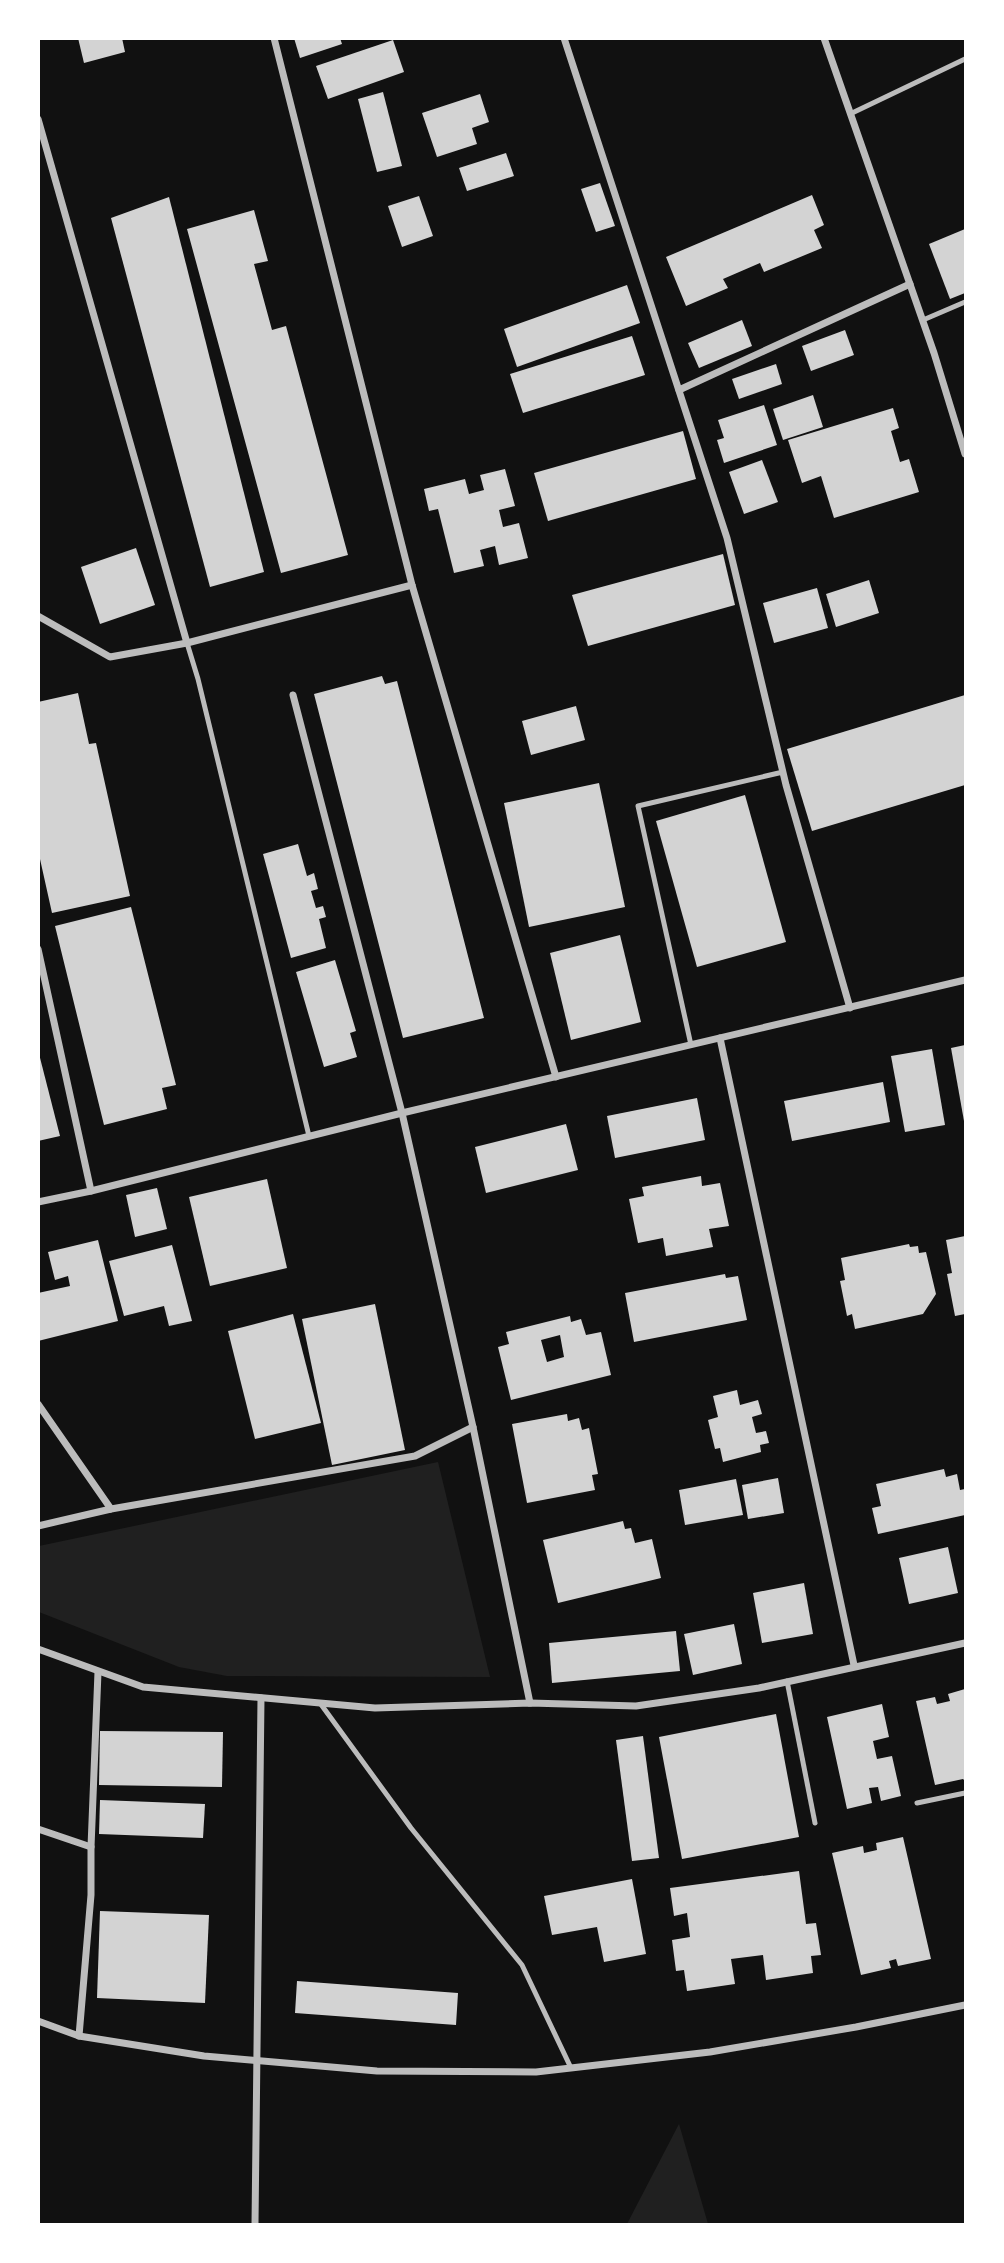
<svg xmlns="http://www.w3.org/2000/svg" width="1004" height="2263" font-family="'Public Sans',sans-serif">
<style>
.green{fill:#202020}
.building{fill:#d3d3d3;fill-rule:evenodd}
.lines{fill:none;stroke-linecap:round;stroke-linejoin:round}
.service{stroke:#bcbcbc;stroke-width:5}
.minor{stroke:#bcbcbc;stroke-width:7}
</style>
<rect width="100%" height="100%" fill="#111"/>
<!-- green -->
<g class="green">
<path d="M438,1462L490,1677L227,1676L179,1667L39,1612V1546Z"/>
<path d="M679,2124L708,2224H627Z"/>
</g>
<!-- building -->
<g class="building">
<path d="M78,38H122L125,52L84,63Z"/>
<path d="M294,38H340L342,44L300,58Z"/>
<path d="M393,40L404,72L328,99L316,66Z"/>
<path d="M383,92L402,166L377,172L358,99Z"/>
<path d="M480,94L489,122L472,128L477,144L437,157L422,113Z"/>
<path d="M506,153L514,176L467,191L459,168Z"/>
<path d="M600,183L615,226L596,232L581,189Z"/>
<path d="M812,195L824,225L814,230L822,248L764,272L760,263L723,279L728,288L686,306L666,257Z"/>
<path d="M419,196L433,236L402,247L388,206Z"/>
<path d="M169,197L264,572L210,587L111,218Z"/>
<path d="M254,210L268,261L254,264L272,330L286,326L348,555L281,573L187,229Z"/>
<path d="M965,229V293L950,299L929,244Z"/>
<path d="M627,285L640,323L517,367L504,329Z"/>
<path d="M742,320L752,346L699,368L688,343Z"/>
<path d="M845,330L854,355L811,371L802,346Z"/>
<path d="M632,336L645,375L523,413L510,374Z"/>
<path d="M776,364L782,384L739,399L732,379Z"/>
<path d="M813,395L823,427L783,440L773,409Z"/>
<path d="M764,405L777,445L724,463L717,440L724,438L718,420Z"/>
<path d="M893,408L899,428L891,431L900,462L909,459L919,492L834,518L821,476L802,483L788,440Z"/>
<path d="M683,431L696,479L548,521L534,473Z"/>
<path d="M762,460L778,502L744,514L729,472Z"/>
<path d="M505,469L515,506L499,510L503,527L519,523L528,558L499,565L495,546L480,550L484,566L454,573L438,509L429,511L424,489L465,479L469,494L484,490L480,475Z"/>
<path d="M136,548L155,605L100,624L81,567Z"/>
<path d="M723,554L735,605L588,646L572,595Z"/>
<path d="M869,580L879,613L836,627L826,594Z"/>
<path d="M817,588L828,628L774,643L763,603Z"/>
<path d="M382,676L385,684L397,681L484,1018L403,1038L314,694Z"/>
<path d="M78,693L89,744L96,743L130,896L52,913L38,850V702Z"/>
<path d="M965,695V785L812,831L787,749Z"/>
<path d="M576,706L585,740L531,755L522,721Z"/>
<path d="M599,783L625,907L529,927L504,803Z"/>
<path d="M745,795L786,942L697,967L656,821Z"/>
<path d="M298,844L307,876L314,873L318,889L311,891L316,908L323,906L326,917L319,919L326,948L291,958L263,854Z"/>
<path d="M131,907L176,1085L162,1088L167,1109L104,1125L55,926Z"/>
<path d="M620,935L641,1022L571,1040L550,953Z"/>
<path d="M335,960L356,1031L350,1033L357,1057L324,1067L296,972Z"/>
<path d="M965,1045V1121H964L951,1048Z"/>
<path d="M932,1049L945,1125L905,1132L891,1056Z"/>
<path d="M38,1050L60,1136L38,1141Z"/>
<path d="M883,1082L890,1122L792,1141L784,1101Z"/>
<path d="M697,1098L705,1140L615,1158L607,1116Z"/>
<path d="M566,1124L578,1170L486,1193L475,1147Z"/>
<path d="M701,1176L702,1186L720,1183L729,1226L709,1229L713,1247L666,1256L663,1238L638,1243L629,1199L644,1196L642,1187Z"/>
<path d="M267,1179L287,1268L210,1286L189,1197Z"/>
<path d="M157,1188L167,1229L135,1237L126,1195Z"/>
<path d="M965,1236V1314L955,1316L947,1274L952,1273L946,1240Z"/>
<path d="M98,1240L118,1321L38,1341V1293L70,1286L68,1276L55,1280L48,1252Z"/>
<path d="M909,1244L910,1247L918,1246L919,1253L926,1252L936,1294L923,1314L855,1329L852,1314L847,1316L840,1281L845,1280L841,1258Z"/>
<path d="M172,1245L192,1321L169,1326L164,1306L124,1316L109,1261Z"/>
<path d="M725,1274L726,1278L738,1276L747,1320L634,1342L625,1293Z"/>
<path d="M375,1304L405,1450L332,1465L302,1319Z"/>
<path d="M293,1314L321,1423L255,1439L228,1331Z"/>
<path d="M570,1316L571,1322L581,1319L586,1335L601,1332L611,1375L511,1400L498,1347L509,1344L506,1332ZM560,1335L564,1357L547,1362L541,1340Z"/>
<path d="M737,1390L740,1405L758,1400L762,1414L752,1417L756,1433L766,1431L769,1443L760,1445L761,1452L723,1462L720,1448L715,1449L708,1420L718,1417L713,1396Z"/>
<path d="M567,1414L568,1421L579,1418L582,1430L589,1428L598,1474L592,1475L595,1490L527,1503L512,1424Z"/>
<path d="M944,1469L946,1477L957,1474L960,1490L965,1489V1515L878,1534L872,1508L881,1506L876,1484Z"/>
<path d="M778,1478L784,1513L748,1519L742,1485Z"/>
<path d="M736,1479L743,1515L685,1525L679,1490Z"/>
<path d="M623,1521L625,1529L631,1528L635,1543L652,1539L661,1578L558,1603L543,1540Z"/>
<path d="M948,1547L958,1593L909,1604L899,1558Z"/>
<path d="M804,1583L813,1634L762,1643L753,1593Z"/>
<path d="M734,1624L742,1664L693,1675L684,1634Z"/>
<path d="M676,1631L680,1671L552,1683L549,1643Z"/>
<path d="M965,1689V1781L963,1779L935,1785L916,1701L935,1697L937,1704L950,1701L948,1694Z"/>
<path d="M882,1704L889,1737L873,1741L877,1759L892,1756L901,1796L881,1801L878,1787L869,1788L872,1803L847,1809L827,1717Z"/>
<path d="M776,1714L799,1837L682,1859L659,1737Z"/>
<path d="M100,1731L223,1732L222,1787L99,1785Z"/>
<path d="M643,1736L659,1858L632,1861L616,1740Z"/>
<path d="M100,1800L205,1804L203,1838L99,1834Z"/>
<path d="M903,1837L931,1959L898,1966L896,1959L889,1961L891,1968L861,1975L832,1853L863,1846L864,1853L877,1850L876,1843Z"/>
<path d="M799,1871L806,1924L816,1923L821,1955L811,1956L813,1973L766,1980L763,1955L731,1959L735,1984L687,1991L684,1970L676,1971L672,1940L690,1937L687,1913L674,1916L670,1888Z"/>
<path d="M632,1879L646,1954L604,1962L597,1927L552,1935L544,1896Z"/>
<path d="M100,1911L209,1915L205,2003L97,1998Z"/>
<path d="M297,1981L458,1993L456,2025L295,2013Z"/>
</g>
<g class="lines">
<!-- service -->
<g class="service">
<path d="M850,114L965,59"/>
<path d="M923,320L965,302"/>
<path d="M187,643L198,679L309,1136"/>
<path d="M691,1045L638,806L783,772"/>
<path d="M787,1681L815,1823"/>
<path d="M320,1703L411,1828L522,1965L571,2068"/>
<path d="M917,1803L965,1793"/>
</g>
<!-- minor -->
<g class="minor">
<path d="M274,38L412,585L556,1077"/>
<path d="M564,38L727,538L786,785L850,1008"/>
<path d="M824,38L934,353L965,454"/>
<path d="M38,119L187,643"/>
<path d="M679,390L910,284"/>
<path d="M38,616L110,657L187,643L412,585"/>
<path d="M293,695L402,1113L473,1427L530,1703"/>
<path d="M38,949L91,1191"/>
<path d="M720,1038L854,1665"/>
<path d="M38,1202L91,1191L402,1113L965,980"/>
<path d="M38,1404L111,1509"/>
<path d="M38,1526L111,1509L415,1456L473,1427"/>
<path d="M38,1649L143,1687L375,1708L530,1703L636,1706L759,1688L965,1643"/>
<path d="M38,1829L91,1847"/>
<path d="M38,2021L79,2036L204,2056L377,2071L536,2072L710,2052L856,2027L965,2005"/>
<path d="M79,2036L91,1895V1847L98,1672"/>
<path d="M255,2224L261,1698"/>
</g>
</g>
<!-- border -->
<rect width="1004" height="2263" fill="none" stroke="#ffffff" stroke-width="80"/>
</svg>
